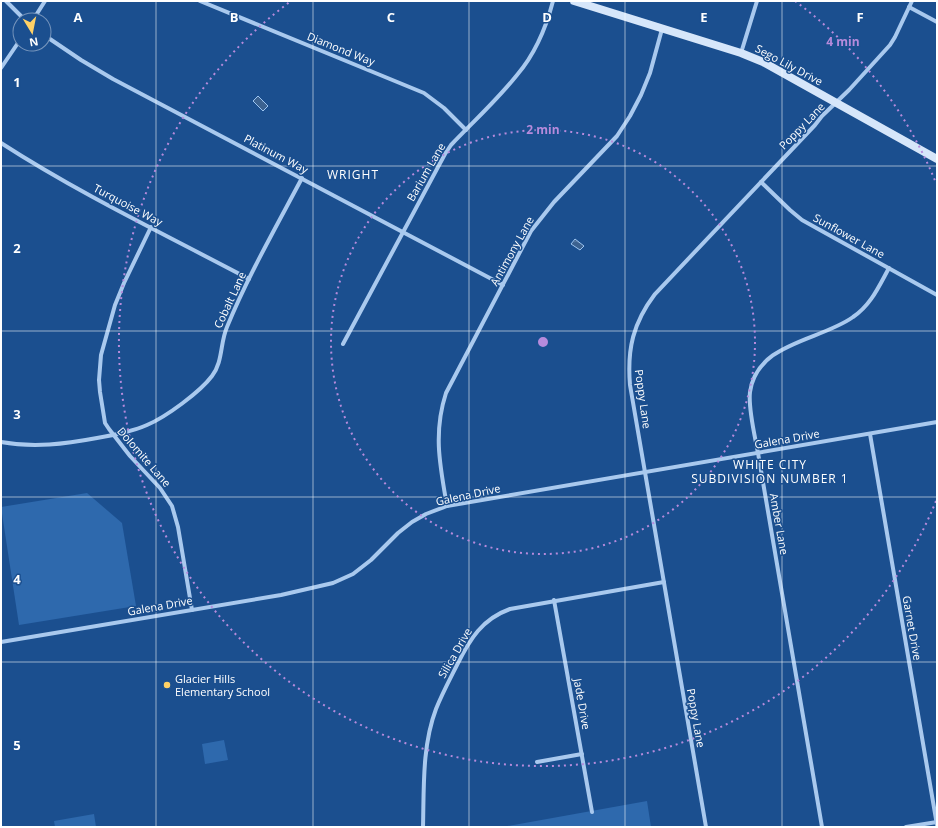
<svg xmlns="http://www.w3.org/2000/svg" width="938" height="828" font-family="'Open Sans',sans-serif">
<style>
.park{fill:#2e69ad}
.water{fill:url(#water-ripples);stroke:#9cc4f0}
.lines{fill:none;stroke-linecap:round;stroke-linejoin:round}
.street{stroke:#a9c9ee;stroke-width:4}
.secondary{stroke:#d6e6fa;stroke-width:8}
.grid{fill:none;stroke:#fff;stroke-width:1;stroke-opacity:0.55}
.ring{fill:none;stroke:#b68bdc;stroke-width:2;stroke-dasharray:2 4}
.poi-dot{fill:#ffd166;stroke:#1b4f8f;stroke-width:1.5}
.labels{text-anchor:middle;stroke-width:3;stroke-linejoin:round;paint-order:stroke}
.street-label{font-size:11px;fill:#fff;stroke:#1b4f8f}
.poi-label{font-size:11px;fill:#fff;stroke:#1b4f8f;text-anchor:start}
.neighbourhood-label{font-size:12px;letter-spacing:1px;fill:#fff;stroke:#1b4f8f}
.grid-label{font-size:13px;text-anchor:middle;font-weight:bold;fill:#fff;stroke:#1b4f8f;stroke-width:3;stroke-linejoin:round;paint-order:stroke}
.centre{fill:#b68bdc;stroke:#1b4f8f;stroke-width:2}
.ring-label{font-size:12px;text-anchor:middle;font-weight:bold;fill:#b68bdc;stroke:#1b4f8f;stroke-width:3;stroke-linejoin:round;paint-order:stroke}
</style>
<defs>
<pattern id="water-ripples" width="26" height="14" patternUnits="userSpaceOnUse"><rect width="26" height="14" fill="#3c6290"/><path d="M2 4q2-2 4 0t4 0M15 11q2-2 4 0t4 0" fill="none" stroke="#597aa1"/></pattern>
</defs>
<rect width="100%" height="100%" fill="#1b4f8f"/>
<!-- park -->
<g class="park">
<path d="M87,493L122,523L136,606L19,625L1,507Z"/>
<path d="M224,740L228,760L205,764L202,744Z"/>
<path d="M647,801L651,827H502Z"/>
<path d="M94,814L96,827H55L54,821Z"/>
</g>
<!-- water -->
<g class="water">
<path d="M258,96L268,106L263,111L253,101Z"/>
<path d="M575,239L584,246L580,250L571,244Z"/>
</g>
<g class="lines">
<!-- street -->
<g class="street">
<path d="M6,1L25,20"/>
<path d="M200,1L424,93L444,108L466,130"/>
<path d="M909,7L937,22"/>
<path d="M33,20L45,1"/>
<path d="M44,35L81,60L113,79L503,285"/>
<path d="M741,53L757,1"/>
<path d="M1,68L20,40"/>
<path d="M1,143C80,194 166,235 249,279"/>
<path d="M761,182L790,210L802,220L937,295"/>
<path d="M151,227L124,283L115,305L101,355L99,380L100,392L105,423L109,429L130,456L160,488L172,506L178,527L192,610"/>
<path d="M343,344L445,154L451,145C473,122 497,100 517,75C535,54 546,28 553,1"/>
<path d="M870,434L937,825"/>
<path d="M1,442C34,448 65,444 97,438C114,435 131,432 147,425C166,417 200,392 212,376C223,362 220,343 227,327C248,276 276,227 302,178"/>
<path d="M447,506C440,466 433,433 446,393L531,231L554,202L617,136L630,116L641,95L650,73L662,29"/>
<path d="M554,600L592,812"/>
<path d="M1,642L281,595L333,583L353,574L371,560L398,533L412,522L426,514L447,506L937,422"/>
<path d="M537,762L582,754"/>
<path d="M423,827C424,788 422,746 436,709C442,694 450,679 457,665C470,639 482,619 510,609L664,582"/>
<path d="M706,827L630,385C627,349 633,323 655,294L815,125L822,116L849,90L890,45L895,37L912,1"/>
<path d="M822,827L758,453C755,436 748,409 750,392C757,342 820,341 853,317C871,305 879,286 889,268"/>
<path d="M906,827L937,822"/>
</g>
<!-- secondary -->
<path class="secondary" d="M574,1L741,53L763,62L937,159"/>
</g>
<!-- grid -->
<path class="grid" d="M156,1V827M313,1V827M469,1V827M625,1V827M782,1V827M1,166H937M1,331H937M1,497H937M1,662H937"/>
<!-- distance rings -->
<g class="ring">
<circle cx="543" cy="342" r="212"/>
<path d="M936 501A424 424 0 1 1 291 1M795 1A424 424 0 0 1 936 183"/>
</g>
<!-- markers -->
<circle class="poi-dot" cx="167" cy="685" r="4"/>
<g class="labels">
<!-- street labels -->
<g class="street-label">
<text transform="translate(341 49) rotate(22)" y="4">Diamond Way</text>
<text transform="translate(789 65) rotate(28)" y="4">Sego Lily Drive</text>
<text transform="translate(802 126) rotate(-46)" y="4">Poppy Lane</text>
<text transform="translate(276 154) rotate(28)" y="4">Platinum Way</text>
<text transform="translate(426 172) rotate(-60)" y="4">Barium Lane</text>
<text transform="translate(128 205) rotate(28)" y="4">Turquoise Way</text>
<text transform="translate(849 236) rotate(29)" y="4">Sunflower Lane</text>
<text transform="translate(512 251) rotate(-61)" y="4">Antimony Lane</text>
<text transform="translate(230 300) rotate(-65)" y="4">Cobalt Lane</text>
<text transform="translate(643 399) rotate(82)" y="4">Poppy Lane</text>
<text transform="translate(787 439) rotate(-10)" y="4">Galena Drive</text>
<text transform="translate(144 457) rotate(49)" y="4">Dolomite Lane</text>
<text transform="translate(468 495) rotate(-12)" y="4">Galena Drive</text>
<text transform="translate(779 524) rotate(80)" y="4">Amber Lane</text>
<text transform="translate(160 606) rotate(-10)" y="4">Galena Drive</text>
<text transform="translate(912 628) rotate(80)" y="4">Garnet Drive</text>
<text transform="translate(455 653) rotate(-60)" y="4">Silica Drive</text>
<text transform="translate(582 704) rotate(80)" y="4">Jade Drive</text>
<text transform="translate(696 718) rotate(80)" y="4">Poppy Lane</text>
</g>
<!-- poi labels -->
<g class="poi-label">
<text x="175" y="683">Glacier Hills<tspan x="175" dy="13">Elementary School</tspan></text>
</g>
<!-- neighbourhood labels -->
<g class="neighbourhood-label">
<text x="353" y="179">WRIGHT</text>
<text x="770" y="469">WHITE CITY<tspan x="770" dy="14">SUBDIVISION NUMBER 1</tspan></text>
</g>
</g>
<g class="grid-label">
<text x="78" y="22">A</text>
<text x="234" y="22">B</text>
<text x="391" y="22">C</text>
<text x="547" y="22">D</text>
<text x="704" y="22">E</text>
<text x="860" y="22">F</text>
<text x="17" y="87">1</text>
<text x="17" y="253">2</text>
<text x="17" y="419">3</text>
<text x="17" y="584">4</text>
<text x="17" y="750">5</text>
</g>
<circle cx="543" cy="342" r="6" class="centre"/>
<g class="ring-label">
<text x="843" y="46">4 min</text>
<text x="543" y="134">2 min</text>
</g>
<!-- border -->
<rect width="938" height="828" fill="none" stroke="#ffffff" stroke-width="4"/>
<!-- north arrow -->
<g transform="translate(32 32) rotate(170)"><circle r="19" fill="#1b4f8f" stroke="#7695bc"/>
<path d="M0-3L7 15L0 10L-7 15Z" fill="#ffd166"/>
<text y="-6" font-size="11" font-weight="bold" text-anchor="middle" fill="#ffffff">N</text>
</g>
</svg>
